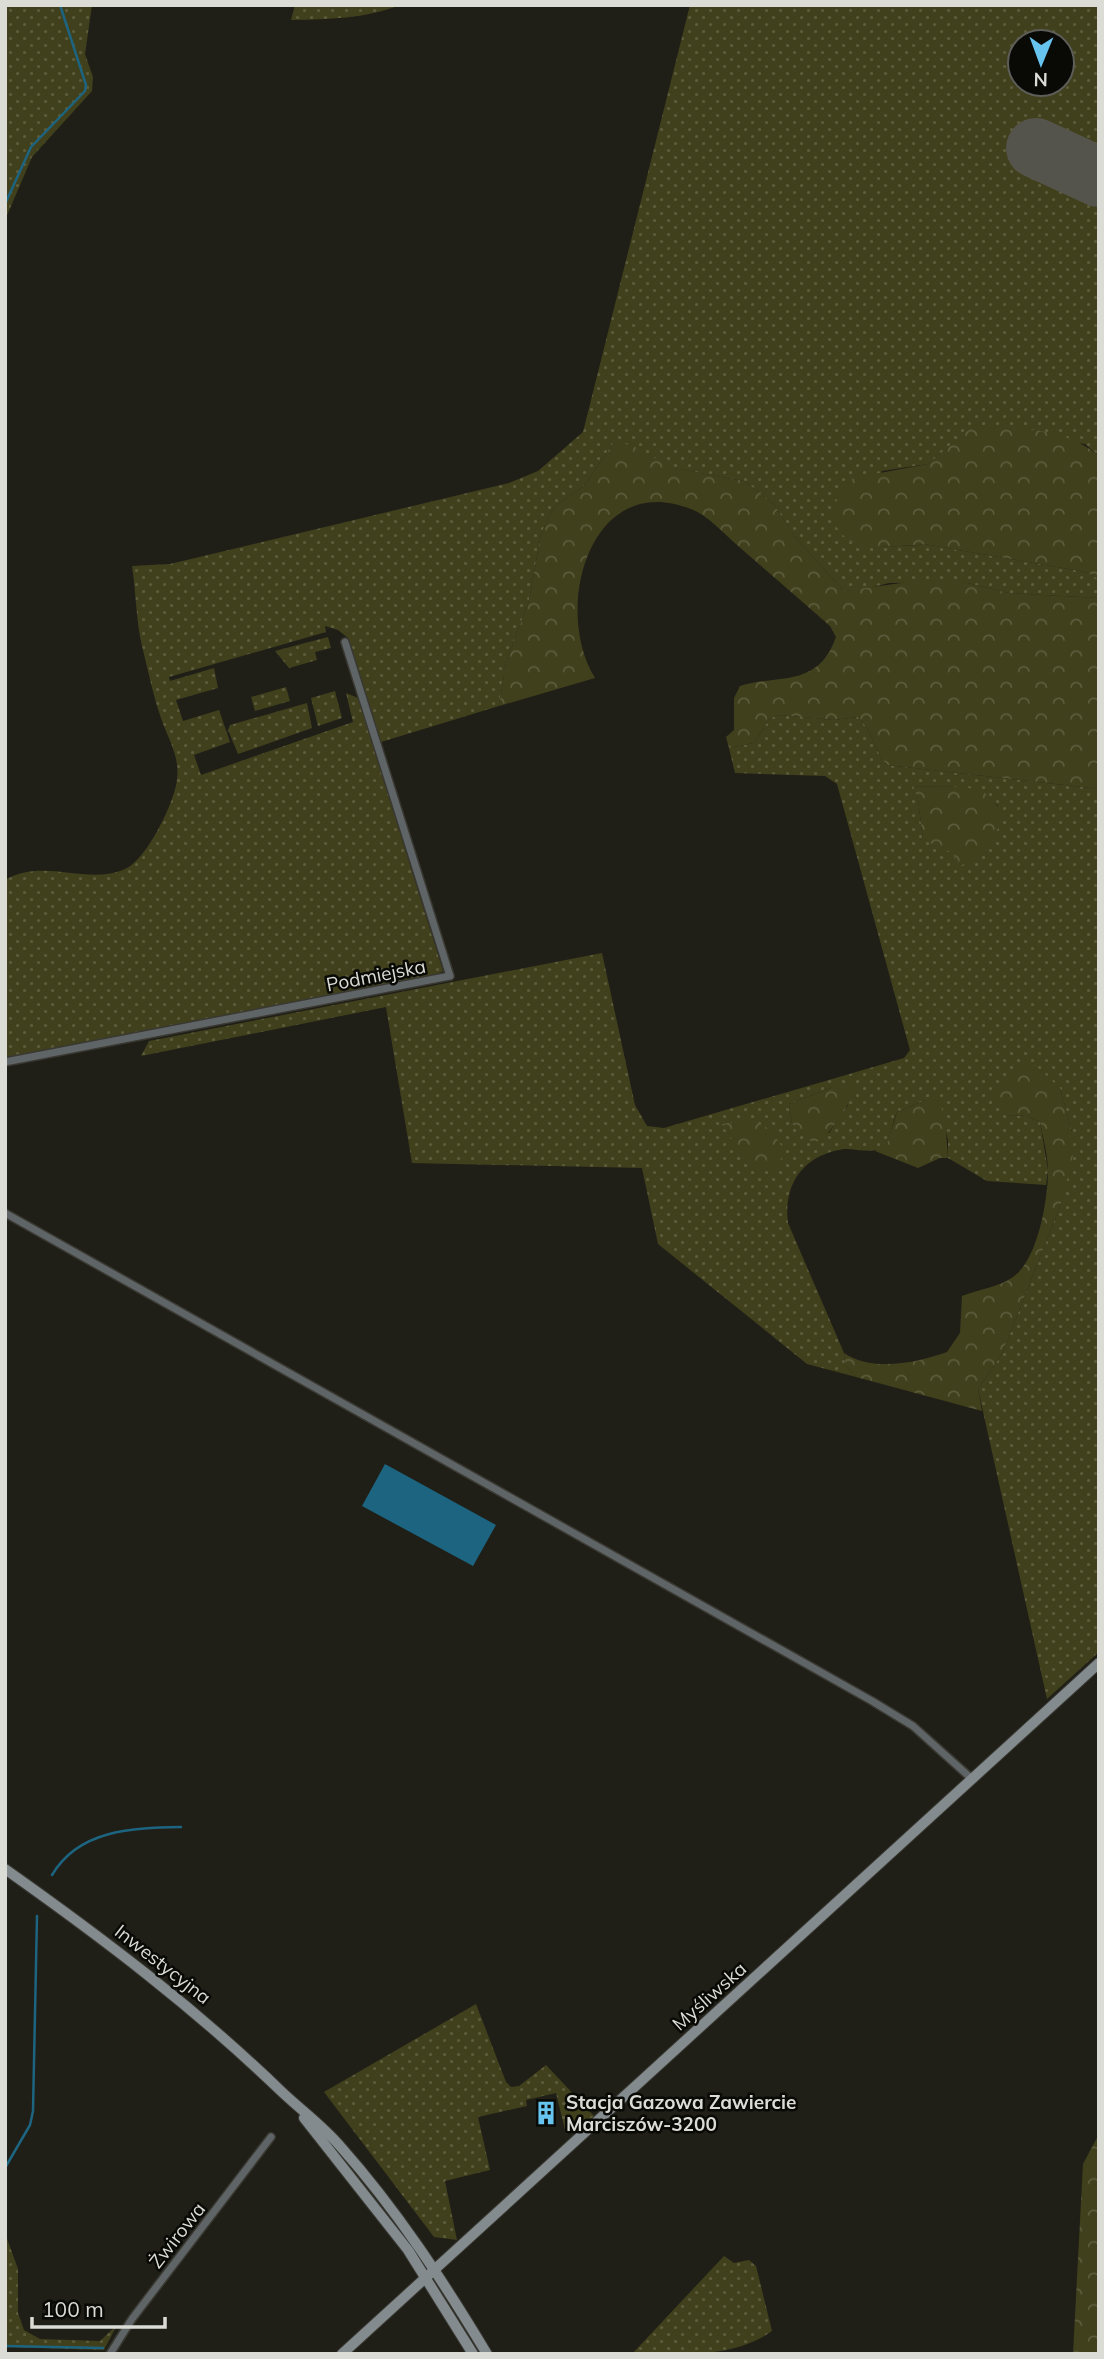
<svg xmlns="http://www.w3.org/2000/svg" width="1104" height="2359" font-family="Mulish,sans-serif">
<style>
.grass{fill:url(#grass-dots);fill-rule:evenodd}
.forest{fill:url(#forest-crowns)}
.water{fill:#1d6480}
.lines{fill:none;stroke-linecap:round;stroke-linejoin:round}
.stream{stroke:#1d6480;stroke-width:2.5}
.runway{stroke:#54544c;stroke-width:60}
.street-casing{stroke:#393932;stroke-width:10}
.secondary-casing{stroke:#393932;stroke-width:12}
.street{stroke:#5f6466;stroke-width:7}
.secondary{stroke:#848b8f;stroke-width:10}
.labels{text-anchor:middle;stroke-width:5;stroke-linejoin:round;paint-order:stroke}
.street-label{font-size:19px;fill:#dcdcd6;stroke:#090906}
.poi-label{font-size:19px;font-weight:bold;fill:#dcdcd6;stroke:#090906;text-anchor:start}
</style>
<defs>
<pattern id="grass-dots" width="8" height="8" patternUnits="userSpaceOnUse" patternTransform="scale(1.75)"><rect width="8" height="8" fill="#41401c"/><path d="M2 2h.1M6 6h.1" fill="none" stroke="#5c5b3c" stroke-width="1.8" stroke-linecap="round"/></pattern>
<pattern id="forest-crowns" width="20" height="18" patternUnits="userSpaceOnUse" patternTransform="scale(1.75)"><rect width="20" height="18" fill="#41401c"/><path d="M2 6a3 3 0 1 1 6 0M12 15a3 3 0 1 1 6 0" fill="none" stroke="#5c5b3c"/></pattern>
</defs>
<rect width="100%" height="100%" fill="#1f1f17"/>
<!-- grass -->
<g class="grass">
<path d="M5,5H92L85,54L93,77L92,91L32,157L5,220Z"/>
<path d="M295,5H400C365,19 328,19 291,20Z"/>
<path d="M690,5H1099V162L1042,136L1030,160L1099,192V456L1085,444L972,428L928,464L882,471L852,541C878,551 902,544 930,545L1086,572L1099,579V598L1009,593L963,582L889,583L861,590L844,591L795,537L773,503L744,481L673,468L614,442L584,486L554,507L541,534L529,601L506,662L499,706L381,742L348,638L338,630L325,626L326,632L169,677L170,681L214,668L218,688L176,700L183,721L219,710L230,742L194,755L201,775L353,722L346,693L358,698L443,971L436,975L5,1058V880C43,857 87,886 125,869C146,861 175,802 177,779C180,756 168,739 161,718C153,695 148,670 142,646C136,620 136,592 132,566L170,564L509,483L538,471L583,432ZM1020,42H1062V84H1020Z"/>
<path d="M328,637L331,648L315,652L317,660L289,668L275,651Z"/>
<path d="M286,687L290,701L255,711L251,697Z"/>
<path d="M335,691L342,718L318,726L311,698Z"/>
<path d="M307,703L312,728L238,754L228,730L230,725Z"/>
<path d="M780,715L833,720L858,717C872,729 874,750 887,765L1099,789V1652L1047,1699L978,1389L1002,1354L1062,1201L1072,1132L1060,1088L1005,1115L1028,1116L1040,1122L1048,1170L1046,1185L987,1181L948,1158V1140L938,1100H926L897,1112C893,1120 890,1138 887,1144C878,1156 856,1148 844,1149C804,1155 783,1183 788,1223L844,1353L845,1365L856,1377L807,1364L658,1244L642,1168L412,1163L386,1007L141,1056L149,1041L602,953L635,1105L647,1126L664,1128L904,1058L910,1050L837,784L825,776L735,773L729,748L754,743L770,718ZM914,786C941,787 980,782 998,806L923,840L918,799ZM833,1087L848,1105L829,1133L799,1128L792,1124L789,1104Z"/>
<path d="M476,2004L506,2082L511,2087L519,2086L546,2065L594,2116L583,2127L566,2134L556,2093L526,2100L527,2106L478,2117L490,2170L445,2181L457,2240L434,2237L324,2092Z"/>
<path d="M5,2233L18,2269V2313L24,2330L40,2339L100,2341L117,2325L104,2350L5,2347Z"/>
<path d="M724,2256L734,2263L749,2260L756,2266L772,2331C734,2359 676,2354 632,2354Z"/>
</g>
<!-- forest -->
<g class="forest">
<path d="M972,427C1015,428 1064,426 1099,456V579L1086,572L930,545C891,543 842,562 830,510L853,478L928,464Z"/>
<path d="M614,442L631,445L674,468L744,481L773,503L795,537L844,591L930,579L963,582L1009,593L1099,598V789L887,765C874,750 872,729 858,717L833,720L780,715L770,718L754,743L729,748L726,737L734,730V698L740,686C777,674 818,689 836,637L830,626C799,599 768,572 737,545C723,533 709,516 691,509C590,469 552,609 595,678L499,706L506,662L529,601L541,534L554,507L584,486Z"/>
<path d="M913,786C932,787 955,785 974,789C986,792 995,798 998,809C1006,838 979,853 958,868L953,853L923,840L918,799Z"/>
<path d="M1021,1063L1035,1065L1060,1088L1072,1132L1073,1155L1062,1201L1002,1354L978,1389L982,1411L856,1377L845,1365L844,1353C871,1372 917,1363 947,1352L960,1333L962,1296C979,1289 997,1288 1013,1277C1038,1260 1048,1199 1048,1171C1048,1155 1043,1138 1040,1122L1028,1116L1005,1115L994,1096L1008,1076Z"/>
<path d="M833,1087H857C849,1103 830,1139 813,1143L792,1124L789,1104Z"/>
<path d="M926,1100H938L945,1117L948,1158H940L918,1168L875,1151L887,1144L897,1112Z"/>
<path d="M746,1120C766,1123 776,1133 784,1152L777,1168L763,1171L750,1168L722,1124Z"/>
<path d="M1099,2134V2354H1073L1083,2164Z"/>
</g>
<!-- water -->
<path class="water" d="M385,1464L496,1525L473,1566L362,1506Z"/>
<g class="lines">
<!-- stream -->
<g class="stream">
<path d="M5,204L31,147L85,91L86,85L60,5"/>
<path d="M52,1875C79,1829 133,1828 181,1827"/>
<path d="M5,2168L30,2125L33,2111L37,1916"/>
<path d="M5,2346L103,2348"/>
</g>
<!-- runway -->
<path class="runway" d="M1036,148L1099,177"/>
<!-- street casing -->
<g class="street-casing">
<g id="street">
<path d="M5,1062L450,976L345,642"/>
<path d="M5,1213L872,1701L913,1726L972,1779"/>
<path d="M110,2354L132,2319L271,2137"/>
</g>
</g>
<!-- secondary casing -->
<g class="secondary-casing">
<g id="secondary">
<path d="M5,1869C104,1939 195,2008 282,2092C301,2110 323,2126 340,2146C397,2210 443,2281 487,2354"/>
<path d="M304,2118L408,2250L473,2354"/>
<path d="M342,2354L1099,1663"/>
</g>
</g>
<!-- street -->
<use href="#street" class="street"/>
<!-- secondary -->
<use href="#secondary" class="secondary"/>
</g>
<!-- icons -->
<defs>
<g id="building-bare" transform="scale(1.89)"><path d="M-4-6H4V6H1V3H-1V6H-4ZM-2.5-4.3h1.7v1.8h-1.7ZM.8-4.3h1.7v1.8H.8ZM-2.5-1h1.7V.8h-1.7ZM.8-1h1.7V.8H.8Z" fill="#66c4ef" stroke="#090906" stroke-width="2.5" paint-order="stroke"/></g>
</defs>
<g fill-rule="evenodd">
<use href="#building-bare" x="546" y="2113"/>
</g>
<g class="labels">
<!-- street labels -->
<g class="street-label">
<text transform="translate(376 975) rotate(-11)" y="7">Podmiejska</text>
<text transform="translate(163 1964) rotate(38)" y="7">Inwestycyjna</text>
<text transform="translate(709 1996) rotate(-42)" y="7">Myśliwska</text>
<text transform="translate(177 2235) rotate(-52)" y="7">Żwirowa</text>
</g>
<!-- poi labels -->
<g class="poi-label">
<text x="566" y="2109">Stacja Gazowa Zawiercie<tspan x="566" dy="22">Marciszów-3200</tspan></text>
</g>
</g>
<!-- border -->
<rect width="1104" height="2359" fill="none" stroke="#dcdcd6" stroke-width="14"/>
<!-- north arrow -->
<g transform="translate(1041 63) rotate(181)"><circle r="33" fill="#090906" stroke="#5d5d59" stroke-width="2"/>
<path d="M0-5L12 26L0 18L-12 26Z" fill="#66c4ef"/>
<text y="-10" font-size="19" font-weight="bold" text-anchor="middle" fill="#dcdcd6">N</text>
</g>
<!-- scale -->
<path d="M32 2317v10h133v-10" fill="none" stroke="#dcdcd6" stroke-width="3.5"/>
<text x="42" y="2317" font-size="21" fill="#dcdcd6" stroke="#090906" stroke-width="5" paint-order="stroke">100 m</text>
</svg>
